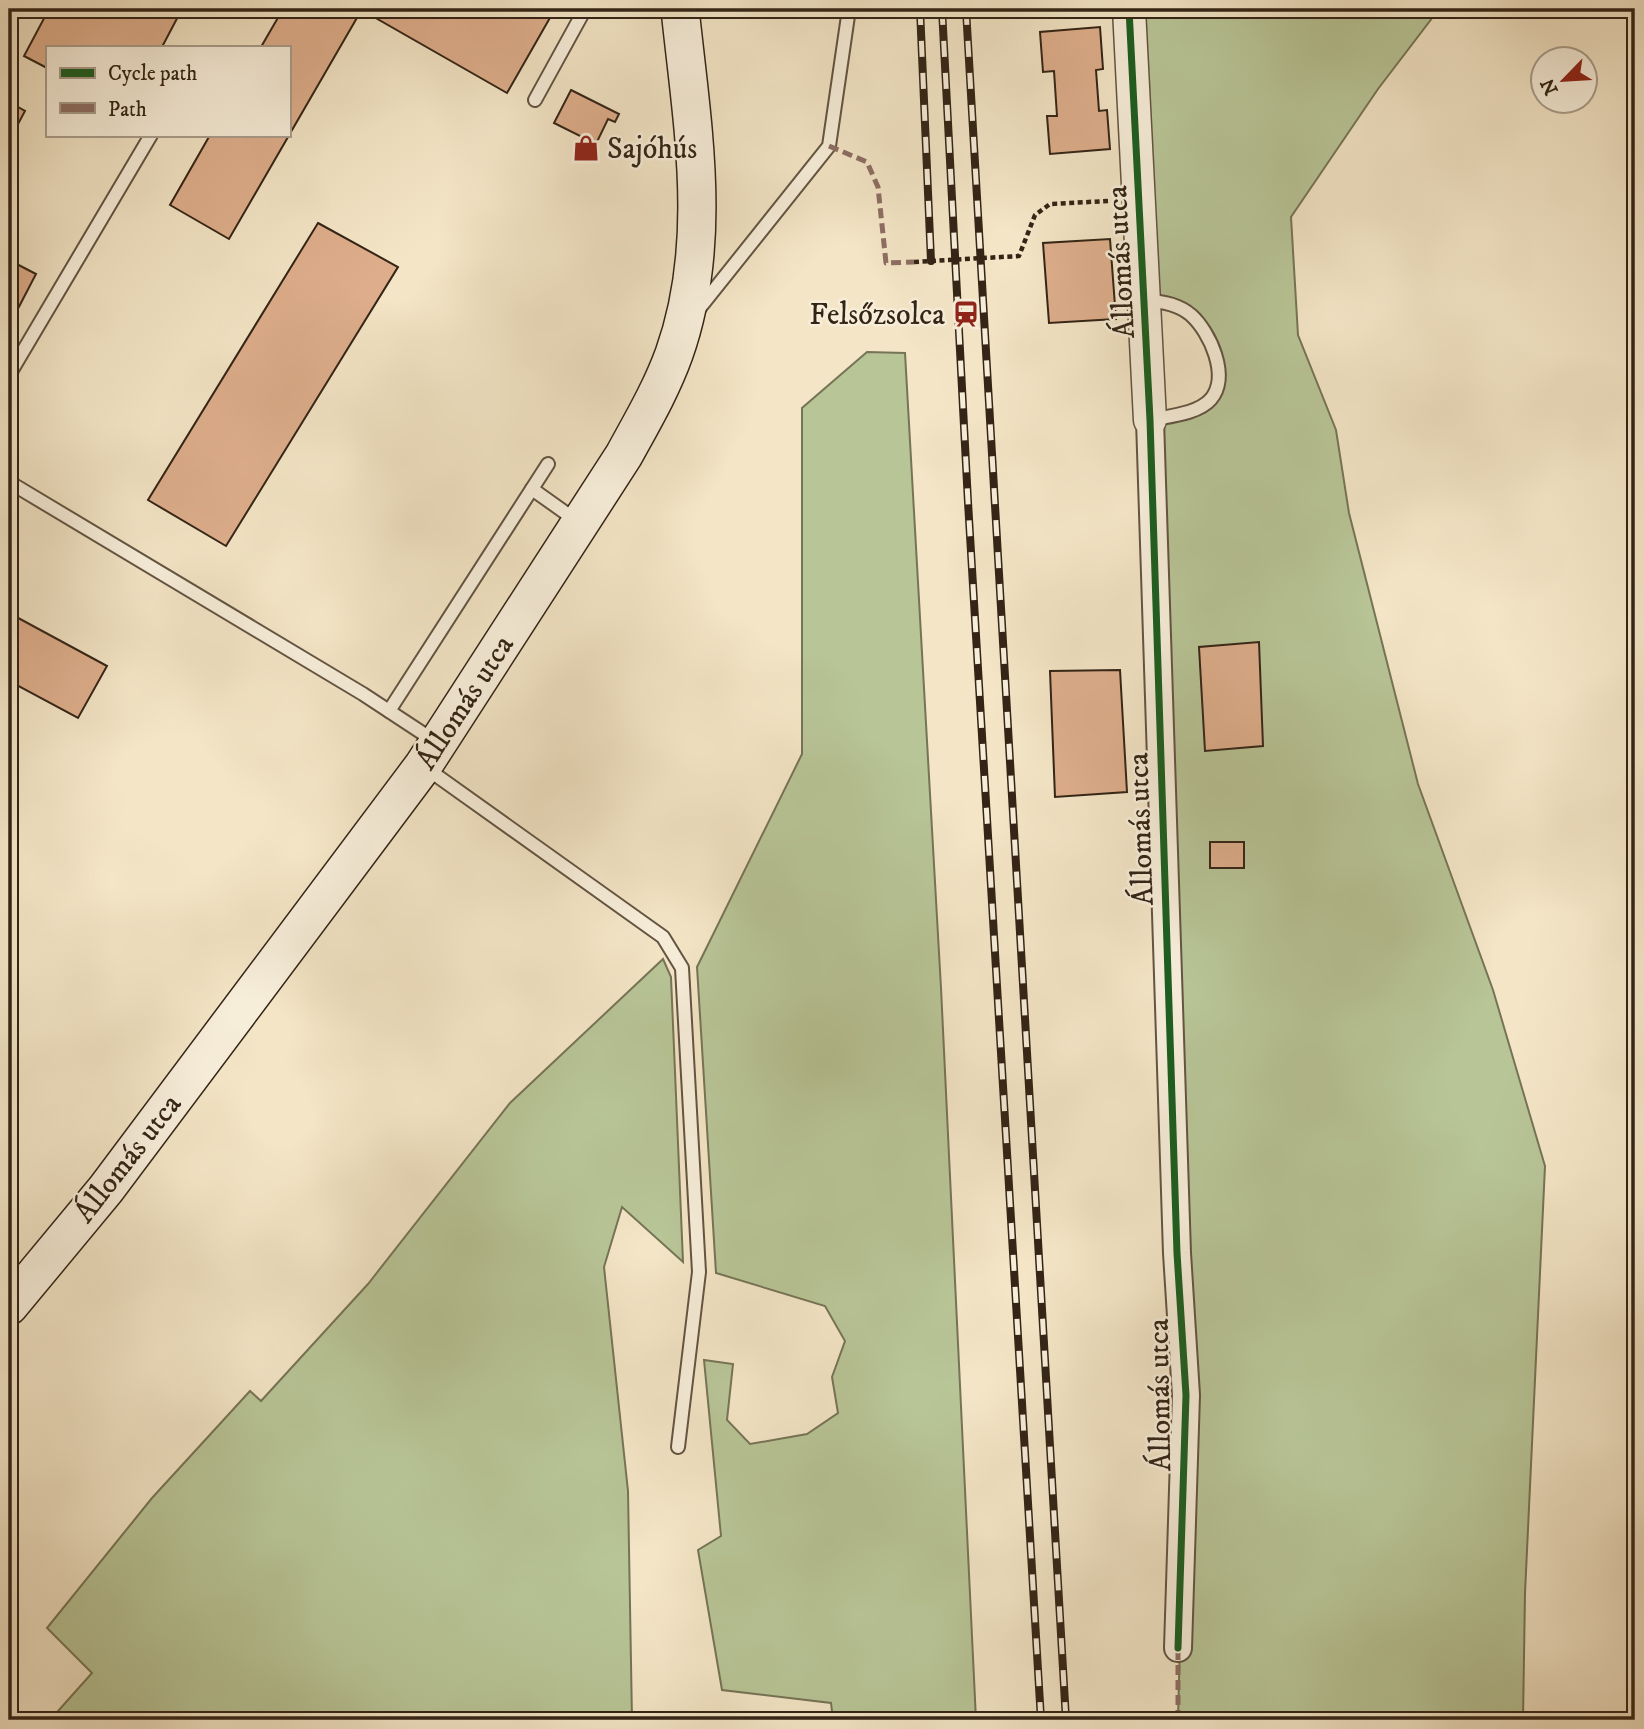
<svg xmlns="http://www.w3.org/2000/svg" width="1644" height="1729" font-family="'IM FELL DW Pica',serif">
<style>
.green{fill:#b8c597;stroke:#767456;stroke-width:2}
.building{fill:#deae8c;stroke:#332416;stroke-width:2}
.lines{fill:none;stroke-linecap:round;stroke-linejoin:round}
.service-casing{stroke:#635442;stroke-width:16}
.minor-casing{stroke:#635442;stroke-width:30}
.tertiary-casing{stroke:#635442;stroke-width:35}
.secondary-casing{stroke:#332416;stroke-width:40}
.path{stroke:#332416;stroke-width:4.5;stroke-dasharray:5 3.5;stroke-linecap:butt}
.service{stroke:#f7eeda;stroke-width:12}
.minor{stroke:#f7eeda;stroke-width:26}
.tertiary{stroke:#f7eeda;stroke-width:32}
.secondary{stroke:#f7eeda;stroke-width:37}
.rail-casing{stroke:#332416;stroke-width:8}
.rail{stroke:#f7eeda;stroke-width:5;stroke-dasharray:16;stroke-linecap:butt}
.quiet{stroke:#8d6e63;stroke-width:5;stroke-dasharray:10 5;stroke-linecap:butt}
.cycleway-casing{stroke:#f7eeda;stroke-width:11}
.cycleway{stroke:#1b5e20;stroke-width:7}
.labels{text-anchor:middle;stroke-width:5;stroke-linejoin:round;paint-order:stroke}
.poi-label{font-size:30px;fill:#332416;stroke:#f7eeda;text-anchor:start}
.street-label{font-size:30px;fill:#332416;stroke:#f7eeda}
</style>
<rect width="100%" height="100%" fill="#f3e5c6"/>
<filter id="stains"><feTurbulence type="fractalNoise" baseFrequency=".00286" numOctaves="4"/><feColorMatrix values="0 0 0 0 .2 0 0 0 0 .09 0 0 0 0 .02 0 0 0 .5 -.17"/></filter>
<radialGradient id="worn" r=".72"><stop offset=".6" stop-color="#630" stop-opacity="0"/><stop offset="1" stop-color="#630" stop-opacity=".3"/></radialGradient>
<!-- green -->
<g class="green">
<path d="M1137,9H1439L1378,89L1291,217L1298,335L1336,430L1349,513L1418,784L1493,990L1545,1166L1525,1593L1523,1720H1178L1186,1395L1150,420L1210,400L1217,368L1191,315L1159,301Z"/>
<path d="M867,352L905,353L941,988L976,1720H833L831,1703L722,1690L698,1550L721,1536L704,1360L733,1364L727,1420L750,1444L807,1434L838,1413L832,1377L845,1341L825,1306L716,1273L697,967L802,754V408Z"/>
<path d="M663,959L671,977L683,1262L622,1207L604,1267L628,1491L632,1720H50L92,1673L47,1628L152,1498L250,1391L261,1401L368,1284L510,1103Z"/>
</g>
<!-- building -->
<g class="building">
<path d="M49,9H182L162,47H47V68L24,56Z"/>
<path d="M283,9H347L358,16L229,239L170,205L210,135H289V47H261Z"/>
<path d="M360,9H555L507,93Z"/>
<path d="M1100,27L1103,69L1096,70L1099,111L1107,110L1110,149L1050,154L1047,116H1057L1054,71L1043,72L1040,32Z"/>
<path d="M571,90L619,114L615,122L608,119L596,144L554,123Z"/>
<path d="M9,102L25,111L9,141Z"/>
<path d="M318,223L398,267L226,546L148,500Z"/>
<path d="M1110,239L1116,319L1049,323L1043,243Z"/>
<path d="M9,260L36,274L9,326Z"/>
<path d="M9,613L107,666L78,718L9,681Z"/>
<path d="M1259,642L1263,746L1205,751L1199,647Z"/>
<path d="M1120,670L1127,792L1055,797L1050,671Z"/>
<rect x="1210" y="842" width="34" height="26"/>
</g>
<g class="lines">
<!-- service casing -->
<g class="service-casing">
<g id="service">
<path d="M535,100L585,9"/>
<path d="M1145,301C1161,301 1178,304 1191,315C1210,332 1230,376 1211,399C1198,414 1169,416 1150,420"/>
<path d="M698,310L829,146L849,9"/>
<path d="M9,375L151,135"/>
<path d="M9,482L363,694L436,742"/>
<path d="M532,489L577,521"/>
<path d="M389,711L548,464"/>
<path d="M426,768L663,937L682,968L699,1272L678,1447"/>
</g>
</g>
<!-- minor casing -->
<g class="minor-casing">
<path id="minor" d="M1150,420L1177,1253L1186,1395L1178,1648"/>
</g>
<!-- tertiary casing -->
<g class="tertiary-casing">
<path id="tertiary" d="M1129,9L1150,420"/>
</g>
<!-- secondary casing -->
<g class="secondary-casing">
<path id="secondary" d="M9,1306L106,1189L423,766L624,455C642,422 661,390 674,354C714,242 692,124 680,9"/>
</g>
<!-- path -->
<path class="path" d="M914,262L1019,256L1035,215L1050,204L1108,201"/>
<!-- service -->
<use href="#service" class="service"/>
<!-- minor -->
<use href="#minor" class="minor"/>
<!-- tertiary -->
<use href="#tertiary" class="tertiary"/>
<!-- secondary -->
<use href="#secondary" class="secondary"/>
<!-- rail casing -->
<g class="rail-casing">
<g id="rail">
<path d="M920,9L931,261"/>
<path d="M942,9L968,502L1041,1720"/>
<path d="M966,9L1066,1720"/>
</g>
</g>
<!-- rail -->
<use href="#rail" class="rail"/>
<!-- quiet -->
<g class="quiet">
<path d="M829,146L867,162L878,187L886,263L914,262"/>
<path d="M1178,1720V1648"/>
</g>
<!-- cycleway casing -->
<g class="cycleway-casing">
<path id="cycleway" d="M1129,9L1150,420L1177,1253L1186,1395L1178,1648"/>
</g>
<!-- cycleway -->
<use href="#cycleway" class="cycleway"/>
</g>
<!-- icons -->
<defs>
<g id="shop-bare" transform="scale(2.1)"><path d="M-5-2.5h2.3a2.7 3.5 0 0 1 5.4 0H5L5.5 6h-11ZM-1.5-2.5h3a1.5 2.3 0 0 0-3 0Z" fill="#8f2418" stroke="#f7eeda" stroke-width="2.5" paint-order="stroke"/></g>
<g id="station-bare" transform="scale(2.1)"><path d="M-3-6H3Q5-6 5-4V2Q5 4 3 4L4.5 6H3L1.5 4h-3L-3 6H-4.5L-3 4Q-5 4-5 2V-4Q-5-6-3-6ZM-3.5-4v3h7v-3ZM-3.5 1v1.5H-2V1ZM2 1v1.5H3.5V1Z" fill="#8f2418" stroke="#f7eeda" stroke-width="2.5" paint-order="stroke"/></g>
</defs>
<g fill-rule="evenodd">
<use href="#shop-bare" x="586" y="148"/>
<use href="#station-bare" x="966" y="314"/>
</g>
<g class="labels">
<!-- poi labels -->
<g class="poi-label">
<text x="607" y="158">Sajóhús</text>
<text x="945" y="324" text-anchor="end">Felsőzsolca</text>
</g>
<!-- street labels -->
<g class="street-label">
<text transform="translate(1120 262) rotate(-93)" y="10">Állomás utca</text>
<text transform="translate(464 702) rotate(-57)" y="10">Állomás utca</text>
<text transform="translate(1140 829) rotate(-92)" y="10">Állomás utca</text>
<text transform="translate(127 1158) rotate(-52)" y="10">Állomás utca</text>
<text transform="translate(1159 1395) rotate(-91)" y="10">Állomás utca</text>
</g>
</g>
<!-- margin -->
<rect width="1644" height="1729" fill="none" stroke="#f3e5c6" stroke-width="35"/>
<rect x="10" y="10" width="1623" height="1708" fill="none" stroke="#332416" stroke-width="3.5"/>
<rect x="18" y="18" width="1609" height="1694" fill="none" stroke="#332416" stroke-width="2"/>
<!-- legend -->
<rect x="46" y="46" width="245" height="91" fill="#f7eeda" stroke="#a99d8c" stroke-width="2"/>
<rect x="60" y="68" width="35" height="10" fill="#1b5e20" stroke="#a99d8c" stroke-width="2"/>
<text x="108" y="80" font-size="21" fill="#332416">Cycle path</text>
<rect x="60" y="103" width="35" height="10" fill="#8d6e63" stroke="#a99d8c" stroke-width="2"/>
<text x="108" y="116" font-size="21" fill="#332416">Path</text>
<!-- north arrow -->
<g transform="translate(1564 80) rotate(245)"><circle r="33" fill="#f7eeda" stroke="#a99d8c" stroke-width="2"/>
<path d="M0-5L12 26L0 18L-12 26Z" fill="#8f2418"/>
<text y="-10" font-size="19" font-weight="bold" text-anchor="middle" fill="#332416">N</text>
</g>
<rect width="100%" height="100%" filter="url(#stains)"/>
<rect width="100%" height="100%" fill="url(#worn)"/>
</svg>
